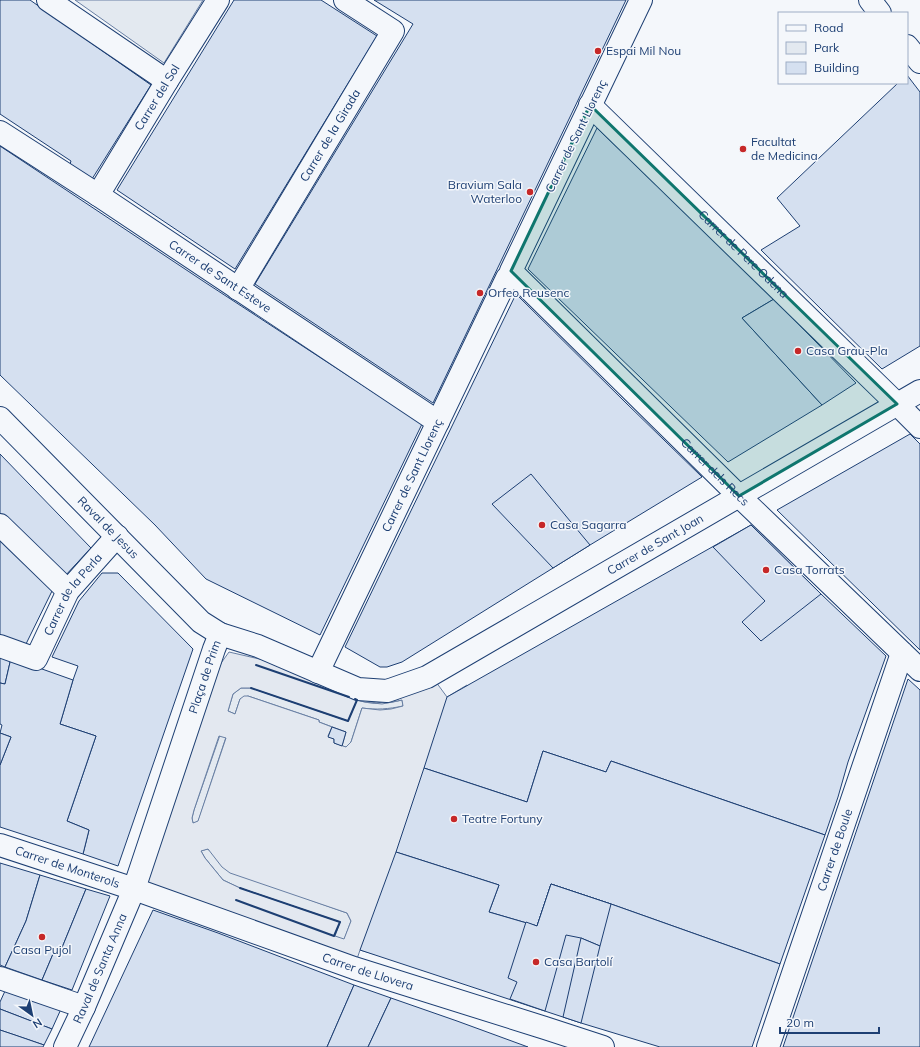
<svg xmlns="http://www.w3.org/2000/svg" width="920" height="1047" font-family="Mulish,sans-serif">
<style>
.green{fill:#e3e9f0;stroke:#687fa3}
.parking{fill:#e3e8f0;stroke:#687fa3;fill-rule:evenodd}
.building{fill:#d5e0f0;stroke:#1d3f73}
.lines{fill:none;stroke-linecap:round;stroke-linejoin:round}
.pedestrian-casing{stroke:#1d3f73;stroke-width:24}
.minor-casing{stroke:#1d3f73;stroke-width:24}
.pedestrian{stroke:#f4f7fb;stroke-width:22}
.minor{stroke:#f4f7fb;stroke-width:22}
.wall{stroke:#1d3f73;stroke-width:2}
.marked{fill:#0f766e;fill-opacity:0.2;stroke:#0f766e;stroke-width:3;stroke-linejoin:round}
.poi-dot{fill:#c62828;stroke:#f4f7fb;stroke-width:1.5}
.labels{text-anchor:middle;stroke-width:3;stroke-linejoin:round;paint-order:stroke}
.poi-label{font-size:12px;fill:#1d3f73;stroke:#f4f7fb;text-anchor:start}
.street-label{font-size:12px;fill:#1d3f73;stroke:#f4f7fb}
</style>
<rect width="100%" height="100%" fill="#f4f7fb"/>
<!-- green -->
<g class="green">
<path d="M75,0H203L164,63Z"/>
<path d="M241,688H251L348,721L357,700C373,705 387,704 402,700L403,706C389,709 376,710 362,708L351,742L346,747L342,746L346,732L319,722V720L248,696L240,699L235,714L228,711L233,694Z"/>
<path d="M220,735L226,737L198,822L193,823L192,818L194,810Z"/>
<path d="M207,849L310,900L347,913L351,921L344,940L334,936L340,922L240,888L223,880L205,858L201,851Z"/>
</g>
<!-- parking -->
<path class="parking" d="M229,652L268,661L359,699L376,703L396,700L436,682L447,697L467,685L472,696L384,957L360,950L354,968L141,892L219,666ZM241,688H251L348,721L357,700L365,702L382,704L402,700L403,706L391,709L380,710L362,708L351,742L346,747L334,743V739L328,736L332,727L319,722V720L248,696H244L240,699L235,714L228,711L233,694ZM219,736L226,738L198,821L193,823L192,818L194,810ZM208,849L222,867L230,873L347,913L351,921L344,939L335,936L340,922L240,888L223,880L205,858L201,851Z"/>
<!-- building -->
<g class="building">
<path d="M0,0H30L151,85L92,179L70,164L71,161L0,114Z"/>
<path d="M234,0H321L377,36L235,269L117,190Z"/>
<path d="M374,0H626L433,403L255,284L413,24Z"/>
<path d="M907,75L920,92V346L882,369L761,250L800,226L777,198L898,83H907Z"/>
<path d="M597,128L774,299L742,318L822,405L728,462L528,269Z"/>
<path d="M0,146L206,283L422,424L320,635L206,579L155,525L0,375Z"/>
<path d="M516,294L626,403L702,477L590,545L402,662L387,667H380L345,647Z"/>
<path d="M774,299L856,383L822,405L742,318Z"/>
<path d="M910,434L920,444V650L777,510Z"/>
<path d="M0,454L91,548L64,577L0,516Z"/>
<path d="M531,474L590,545L553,568L492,504Z"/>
<path d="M751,525L821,594L886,656L848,762L838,797L825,835L611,761L606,772L543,751L527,802L424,768L447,697Z"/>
<path d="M751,525L821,594L761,641L742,622L765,601L713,547Z"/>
<path d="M0,536L53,589L25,646L0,638Z"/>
<path d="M102,573H118L193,649L118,866L83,854L89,830L67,821L96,736L60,724L73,680L78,666L52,657L79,601Z"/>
<path d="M0,654L11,658L5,684L0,683Z"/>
<path d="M11,658L73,680L60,724L96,736L67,821L89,830L83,854L0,827V765L11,737L0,733L2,725L0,724V683L5,684Z"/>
<path d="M908,679L920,690V1047H783Z"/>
<path d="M332,727L346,732L342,746L334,743V739L328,737Z"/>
<path d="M0,733L11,737L0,765Z"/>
<path d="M543,751L606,772L611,761L825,835L780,964L611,904L551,884L537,926L489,912L499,885L396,852L424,768L527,802Z"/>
<path d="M396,852L499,885L489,912L537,926L551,884L611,904L780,964L752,1047H660L581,1023L360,950Z"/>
<path d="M0,863L40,875L26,921L5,967L0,965Z"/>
<path d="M40,875L86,889L59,955L53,954L42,980L5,967L26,921Z"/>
<path d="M551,884L611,904L600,946L581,938L566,935L545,1011L510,999L517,982L508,978L526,922L537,926Z"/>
<path d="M86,889L110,896L72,990L42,980L53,954L59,955Z"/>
<path d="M153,910L218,933L354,985L327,1047H89Z"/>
<path d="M581,938L600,946L581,1023L563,1017Z"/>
<path d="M354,985L391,998L368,1047H327Z"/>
<path d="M5,991L61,1009L52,1029L0,1009V1002Z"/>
<path d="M391,998L457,1021L528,1047H368Z"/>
<path d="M0,1009L52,1029L44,1045L0,1030Z"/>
<path d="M0,1030L15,1035L44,1045L43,1047H0Z"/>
</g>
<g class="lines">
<!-- pedestrian casing -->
<g class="pedestrian-casing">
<g id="pedestrian">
<path d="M897,404L920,427"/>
<path d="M0,525L68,591"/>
<path id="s1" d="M0,646L36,659L68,591L117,536"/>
<path id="s2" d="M0,845L134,889L354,968L545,1028L603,1047"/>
<path id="s3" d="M768,1047L902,653"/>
</g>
</g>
<!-- minor casing -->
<g class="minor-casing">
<g id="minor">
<path d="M48,0L167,81"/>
<path id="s4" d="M641,0L511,271L739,496L920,670"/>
<path d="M870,0L880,13"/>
<path d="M907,46L920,62"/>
<path id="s5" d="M590,105L897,404"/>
<path id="s6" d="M0,132L98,195L438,422"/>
<path id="s7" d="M98,195L167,81L218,0"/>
<path id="s8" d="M238,289L393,31L345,0"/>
<path id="s9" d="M0,418L201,622L220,634L258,646L358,689L387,691L427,677L920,391"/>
<path id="s10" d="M318,672L507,278"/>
<path d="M0,978L84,1007"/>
<path id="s11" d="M65,1047L84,1007L134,889L214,649L220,634"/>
</g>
</g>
<!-- pedestrian -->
<use href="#pedestrian" class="pedestrian"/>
<!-- minor -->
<use href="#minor" class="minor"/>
<!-- wall -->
<g class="wall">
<path d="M256,665L349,697"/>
<path d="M251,688L348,721L357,700L355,699"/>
<path d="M236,900L334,936L340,922L240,888"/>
</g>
</g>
<!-- marked area -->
<path class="marked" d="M590,105L897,404L739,496L511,271Z"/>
<!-- markers -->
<g class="poi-dot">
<circle cx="598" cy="51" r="4"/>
<circle cx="743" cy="149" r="4"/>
<circle cx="530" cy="192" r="4"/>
<circle cx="480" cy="293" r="4"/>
<circle cx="798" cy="351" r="4"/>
<circle cx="542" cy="525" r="4"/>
<circle cx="766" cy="570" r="4"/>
<circle cx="454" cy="819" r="4"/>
<circle cx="42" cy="937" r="4"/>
<circle cx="536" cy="962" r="4"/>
</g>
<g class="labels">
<!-- poi labels -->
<g class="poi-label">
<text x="606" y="55">Espai Mil Nou</text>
<text x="751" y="146">Facultat<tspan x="751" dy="14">de Medicina</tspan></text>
<text x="522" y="189" text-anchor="end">Bravium Sala<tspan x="522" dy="14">Waterloo</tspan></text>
<text x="488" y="297">Orfeo Reusenc</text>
<text x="806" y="355">Casa Grau-Pla</text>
<text x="550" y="529">Casa Sagarra</text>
<text x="774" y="574">Casa Torrats</text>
<text x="462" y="823">Teatre Fortuny</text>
<text x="42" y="954" text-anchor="middle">Casa Pujol</text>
<text x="544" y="966">Casa Bartolí</text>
</g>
<!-- street labels -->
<g class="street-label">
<text dy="4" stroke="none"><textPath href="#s7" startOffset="114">Carrer del Sol</textPath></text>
<text dy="4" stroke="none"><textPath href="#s8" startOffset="179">Carrer de la Girada</textPath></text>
<text transform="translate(576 136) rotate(-64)" y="4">Carrer de Sant Llorenç</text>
<text dy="4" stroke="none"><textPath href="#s5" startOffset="214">Carrer de Pere Odena</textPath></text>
<text dy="4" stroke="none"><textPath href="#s6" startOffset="263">Carrer de Sant Esteve</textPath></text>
<text dy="4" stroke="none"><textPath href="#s4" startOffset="587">Carrer dels Recs</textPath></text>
<text dy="4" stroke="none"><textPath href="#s10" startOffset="218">Carrer de Sant Llorenç</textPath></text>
<text dy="4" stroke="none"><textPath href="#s9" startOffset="154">Raval de Jesus</textPath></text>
<text dy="4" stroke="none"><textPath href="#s9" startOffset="793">Carrer de Sant Joan</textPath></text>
<text dy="4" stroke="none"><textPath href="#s1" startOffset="113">Carrer de la Perla</textPath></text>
<text dy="4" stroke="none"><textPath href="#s11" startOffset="396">Plaça de Prim</textPath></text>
<text dy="4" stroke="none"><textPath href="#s3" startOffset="208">Carrer de Boule</textPath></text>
<text dy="4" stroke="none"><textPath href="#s2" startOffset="71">Carrer de Monterols</textPath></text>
<text dy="4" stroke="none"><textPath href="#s11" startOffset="86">Raval de Santa Anna</textPath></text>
<text dy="4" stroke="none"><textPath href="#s2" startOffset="389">Carrer de Llovera</textPath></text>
</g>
</g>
<!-- legend -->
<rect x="778" y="12" width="130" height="72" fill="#f4f7fb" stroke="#9eadc5"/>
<rect x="786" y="25" width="20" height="6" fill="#f4f7fb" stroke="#9eadc5"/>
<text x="814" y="32" font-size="12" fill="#1d3f73">Road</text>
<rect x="786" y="42" width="20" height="12" fill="#e3e9f0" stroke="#9eadc5"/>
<text x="814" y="52" font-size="12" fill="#1d3f73">Park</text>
<rect x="786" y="62" width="20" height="12" fill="#d5e0f0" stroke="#9eadc5"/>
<text x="814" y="72" font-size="12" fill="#1d3f73">Building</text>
<!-- north arrow -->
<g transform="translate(32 1015) rotate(147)" stroke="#f4f7fb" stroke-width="3" paint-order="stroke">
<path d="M0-3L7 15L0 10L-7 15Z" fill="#1d3f73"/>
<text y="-6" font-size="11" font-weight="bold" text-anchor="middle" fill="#1d3f73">N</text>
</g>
<!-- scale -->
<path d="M780 1027v6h99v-6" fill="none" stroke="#1d3f73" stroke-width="2"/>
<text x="786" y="1027" font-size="12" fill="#1d3f73" stroke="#f4f7fb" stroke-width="3" paint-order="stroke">20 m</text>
</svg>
